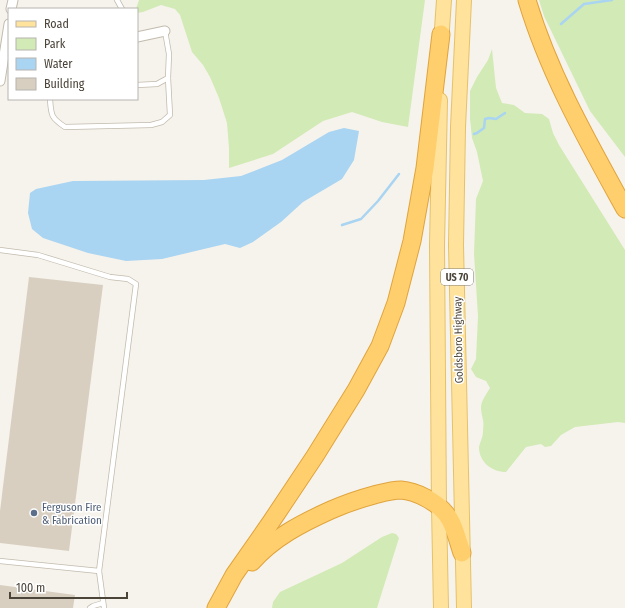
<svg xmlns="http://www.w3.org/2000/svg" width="625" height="608" font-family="'Fira Sans Condensed',sans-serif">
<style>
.green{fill:#d2eab5}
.water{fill:#a9d4f2}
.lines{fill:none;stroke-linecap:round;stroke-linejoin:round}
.stream{stroke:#a9d4f2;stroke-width:2.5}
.building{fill:#d8cfc1}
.lane-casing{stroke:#c2bbae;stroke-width:6}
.street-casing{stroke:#c2bbae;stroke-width:11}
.primary-casing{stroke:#e6c16a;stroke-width:16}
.highway-casing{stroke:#e0a43c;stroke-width:19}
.lane{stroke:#fff;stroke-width:4.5}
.street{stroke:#fff;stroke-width:9}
.primary{stroke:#ffe39c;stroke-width:14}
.highway{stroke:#ffcf6e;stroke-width:17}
.service-dot{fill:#5c6f8a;stroke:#fff;stroke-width:1.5}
.labels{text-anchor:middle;stroke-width:3;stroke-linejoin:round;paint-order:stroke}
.shield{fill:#fff;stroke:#817c74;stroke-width:1}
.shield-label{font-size:10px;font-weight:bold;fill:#4b4439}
.street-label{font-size:11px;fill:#4b4439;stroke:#fff}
.service-label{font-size:11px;fill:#4e5e75;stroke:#fff;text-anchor:start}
</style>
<rect width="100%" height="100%" fill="#f6f3ec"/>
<!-- green -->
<g class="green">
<path d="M139,0H425L408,127L382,122L352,112L323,121L273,154L229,168V148L227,123L219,98L210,77L203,65L192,52L180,15L175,9L161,5L143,12L137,13L136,9Z"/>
<path d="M539,0H625V157L590,111L544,16Z"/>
<path d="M492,49L496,88L502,103L514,105L525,113L542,114L549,119L553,133L559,145L625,250V423L618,422L575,427L561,435L551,446L545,447L541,444L526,447L506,472C492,472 479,462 479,447C480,442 483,437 483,432C483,428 484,424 483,420C482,416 481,411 481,407C481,401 487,393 490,388L486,381L476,377L471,369L476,359L478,316L474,254L476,199L483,181L477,152L472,138L470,119V91L477,77L488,60Z"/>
<path d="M392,533L396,534L399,538L377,608H272L273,602L280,592L342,563L382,537Z"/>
</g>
<!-- water -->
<path class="water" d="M344,128L359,131L354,160L342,179L303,202L281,222L253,242L240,248L225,244L162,259L126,261L88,253L43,238L32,229L28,213L30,193L36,189L73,181L204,180L241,176L282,160L329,132Z"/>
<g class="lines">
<!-- stream -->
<g class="stream">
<path d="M561,24L584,4L612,0"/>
<path d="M474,134L477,133L484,128L485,119L489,118L496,119L505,113"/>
<path d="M342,225L361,219L378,201L399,174"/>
</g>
</g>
<!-- building -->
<g class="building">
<path d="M29,277L103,285L69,551L0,543V511Z"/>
<path d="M0,585L75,595L73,608H0Z"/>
</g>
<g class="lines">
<!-- lane casing -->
<g class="lane-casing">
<g id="lane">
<path d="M117,0L122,9"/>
<path d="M137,85L157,84L168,78"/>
<path d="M50,99C51,115 51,118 65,127L151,125L162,122L170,115L168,78L169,54L165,31"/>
<path d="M0,250L38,255L110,277L128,279L136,284L99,571L104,608"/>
<path d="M0,561L99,571"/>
<path d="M90,608L93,606L103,603"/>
</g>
</g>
<!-- street casing -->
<g class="street-casing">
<g id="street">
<path d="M11,9L13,0"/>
<path d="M137,37L165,31"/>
<path d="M0,81L9,24"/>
</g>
</g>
<!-- primary casing -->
<g class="primary-casing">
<g id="primary">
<path d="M441,43L444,0"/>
<path d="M440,100L437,245L439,507L441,608"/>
<path d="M464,608L456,245L458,127L464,0"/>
</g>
</g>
<!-- highway casing -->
<g class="highway-casing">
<g id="highway">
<path d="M527,0C549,74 588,142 625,209"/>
<path d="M252,562C273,538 302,523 331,510C345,504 359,499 374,495C382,493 392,490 401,490C416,491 437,502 446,514C454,523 458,541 462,553"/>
<path d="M216,608L234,575L271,522L315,456L356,390L380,346L396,303L412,241L425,168L441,34"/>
</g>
</g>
<!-- lane -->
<use href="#lane" class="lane"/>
<!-- street -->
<use href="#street" class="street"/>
<!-- primary -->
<use href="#primary" class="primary"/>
<!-- highway -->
<use href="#highway" class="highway"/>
</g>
<!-- markers -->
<circle class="service-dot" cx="34" cy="513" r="4"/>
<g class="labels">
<!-- shield labels -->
<rect class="shield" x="441" y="269" width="32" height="16" rx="3"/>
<g class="shield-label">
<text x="457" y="281">US 70</text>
</g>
<!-- street labels -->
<g class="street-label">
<text transform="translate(458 340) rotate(-91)" y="4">Goldsboro Highway</text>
</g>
<!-- service labels -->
<g class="service-label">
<text x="42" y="511">Ferguson Fire<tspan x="42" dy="13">&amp; Fabrication</tspan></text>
</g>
</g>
<!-- legend -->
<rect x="8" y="8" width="130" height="92" fill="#ffffff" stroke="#b7b4b0"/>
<rect x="16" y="21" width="20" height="6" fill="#ffe39c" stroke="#b7b4b0"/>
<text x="44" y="28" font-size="12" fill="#4b4439">Road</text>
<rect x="16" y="38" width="20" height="12" fill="#d2eab5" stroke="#b7b4b0"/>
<text x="44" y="48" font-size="12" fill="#4b4439">Park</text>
<rect x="16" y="58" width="20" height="12" fill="#a9d4f2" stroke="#b7b4b0"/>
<text x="44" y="68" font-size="12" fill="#4b4439">Water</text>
<rect x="16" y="78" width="20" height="12" fill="#d8cfc1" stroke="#b7b4b0"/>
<text x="44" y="88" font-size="12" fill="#4b4439">Building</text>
<!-- scale -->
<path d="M10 592v6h117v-6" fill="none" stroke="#4b4439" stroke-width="2"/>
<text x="16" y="592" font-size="12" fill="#4b4439" stroke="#ffffff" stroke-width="3" paint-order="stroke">100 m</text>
</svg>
